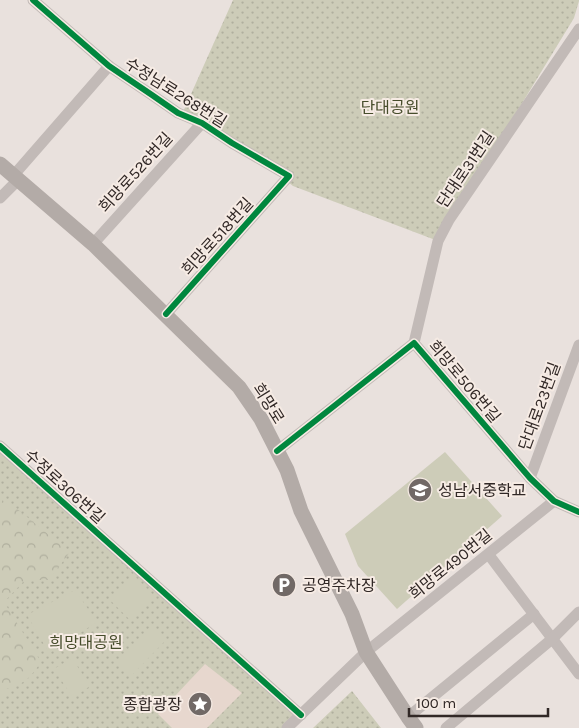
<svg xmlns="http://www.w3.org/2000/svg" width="579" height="728" font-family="Karla,'Noto Sans KR',sans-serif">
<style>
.grass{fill:url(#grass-dots)}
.forest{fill:url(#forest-crowns)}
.pitch{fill:#cdccb8}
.plaza{fill:#e7d7ce}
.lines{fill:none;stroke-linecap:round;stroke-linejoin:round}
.street{stroke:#c2bab7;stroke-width:11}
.secondary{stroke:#b3aba7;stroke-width:15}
.cycleway-casing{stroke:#f6ebe4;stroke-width:9}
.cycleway{stroke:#00873e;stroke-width:6}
.labels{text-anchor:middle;stroke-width:4;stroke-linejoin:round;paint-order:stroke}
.street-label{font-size:16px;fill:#312826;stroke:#f6ebe4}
.park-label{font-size:16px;fill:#474d2c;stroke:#f6ebe4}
.poi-label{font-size:16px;fill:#312826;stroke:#f6ebe4;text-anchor:start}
</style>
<defs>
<pattern id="grass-dots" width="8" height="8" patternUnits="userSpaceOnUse" patternTransform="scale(1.25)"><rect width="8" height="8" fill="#cdccb8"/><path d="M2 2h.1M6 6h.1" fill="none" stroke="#b0af9e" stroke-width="1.8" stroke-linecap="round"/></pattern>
<pattern id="forest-crowns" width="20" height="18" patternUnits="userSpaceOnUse" patternTransform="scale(1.25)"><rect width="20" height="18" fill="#cdccb8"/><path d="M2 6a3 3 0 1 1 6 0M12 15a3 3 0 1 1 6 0" fill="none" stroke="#b0af9e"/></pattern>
</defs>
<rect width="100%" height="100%" fill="#e9e1dd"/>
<!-- grass -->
<g class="grass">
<path d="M233,0H579V1L574,18L438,241L293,186L265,164L183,112Z"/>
<path d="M0,451L295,715L282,728H0Z"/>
<path d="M352,691L381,728H313Z"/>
</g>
<!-- forest -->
<path class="forest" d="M0,499L16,508L70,552L49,580H25L4,602L41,662C29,679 26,683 6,689L0,704Z"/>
<!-- pitch -->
<g class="pitch">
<path d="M445,452L502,516L397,609L358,566L345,534Z"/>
<path d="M135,577L153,595L129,619L111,601Z"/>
<path d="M75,590L97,622L49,653L27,615Z"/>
<path d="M151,626L166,640L132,675L117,661Z"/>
<path d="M72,658L90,686L73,698L54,669Z"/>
</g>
<!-- plaza -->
<path class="plaza" d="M205,664L242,693L207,728H172L158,714Z"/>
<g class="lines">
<!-- street -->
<g class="street">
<path d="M33,0L109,66L152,95L178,113L202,123L232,143L289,176L166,314"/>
<path d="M13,176L109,66"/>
<path d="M0,198L17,181"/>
<path d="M93,244L202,123"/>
<path d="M414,343L438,241L449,220L579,29"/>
<path d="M0,446L301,715"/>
<path d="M277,451L414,343L530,478L554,501L579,512"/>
<path d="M530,478L579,345"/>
<path d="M489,555L579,674"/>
<path d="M408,717L534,614"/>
<path d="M287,728L366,652L554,501"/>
<path d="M446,728L552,639L579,612"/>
</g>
<!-- secondary -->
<path class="secondary" d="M0,164L93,244L239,387L261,419L287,470L301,511L352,614L366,652L408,717L416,728"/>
<!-- cycleway casing -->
<g class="cycleway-casing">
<g id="cycleway">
<path d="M33,0L109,66L152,95L178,113L202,123L232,143L289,176L166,314"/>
<path d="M0,446L301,715"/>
<path d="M277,451L414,343L530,478L554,501L579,512"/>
</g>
</g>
<!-- cycleway -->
<use href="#cycleway" class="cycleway"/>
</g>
<!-- icons -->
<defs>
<g id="school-disc" transform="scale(1.25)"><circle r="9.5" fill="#716966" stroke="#f6ebe4"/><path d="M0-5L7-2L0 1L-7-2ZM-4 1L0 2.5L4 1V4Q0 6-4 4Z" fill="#fff"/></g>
<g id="parking-disc" transform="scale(1.25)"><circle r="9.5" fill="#716966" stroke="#f6ebe4"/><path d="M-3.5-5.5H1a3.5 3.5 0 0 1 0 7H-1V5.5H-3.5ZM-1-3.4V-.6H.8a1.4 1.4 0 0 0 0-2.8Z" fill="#fff"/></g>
<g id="sight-disc" transform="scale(1.25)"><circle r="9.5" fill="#716966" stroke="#f6ebe4"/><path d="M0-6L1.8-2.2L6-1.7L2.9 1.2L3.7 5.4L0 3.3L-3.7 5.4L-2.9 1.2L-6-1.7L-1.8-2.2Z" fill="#fff"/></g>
</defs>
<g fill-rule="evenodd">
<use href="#school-disc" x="420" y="490"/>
<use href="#parking-disc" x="284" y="585"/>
<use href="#sight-disc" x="200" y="704"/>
</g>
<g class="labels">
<!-- street labels -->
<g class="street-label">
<text transform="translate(176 92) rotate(32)" y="6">수정남로268번길</text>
<text transform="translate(465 169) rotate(-56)" y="6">단대로31번길</text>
<text transform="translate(135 172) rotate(-48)" y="6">희망로526번길</text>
<text transform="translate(217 236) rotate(-48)" y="6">희망로518번길</text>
<text transform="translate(465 381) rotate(50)" y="6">희망로506번길</text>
<text transform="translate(269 403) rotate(58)" y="6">희망로</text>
<text transform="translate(539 406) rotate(-70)" y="6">단대로23번길</text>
<text transform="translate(65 486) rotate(42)" y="6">수정로306번길</text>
<text transform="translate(450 564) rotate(-39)" y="6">희망로490번길</text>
</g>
<!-- park labels -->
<g class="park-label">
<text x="390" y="113">단대공원</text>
<text x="86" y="648">희망대공원</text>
</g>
<!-- poi labels -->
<g class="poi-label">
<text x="438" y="496">성남서중학교</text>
<text x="302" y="591">공영주차장</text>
<text x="182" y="710" text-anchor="end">종합광장</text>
</g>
</g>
<!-- scale -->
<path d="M409 708v8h139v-8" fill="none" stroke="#312826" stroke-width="2.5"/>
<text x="416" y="708" font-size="15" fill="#312826" stroke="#f6ebe4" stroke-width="4" paint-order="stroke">100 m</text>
</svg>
